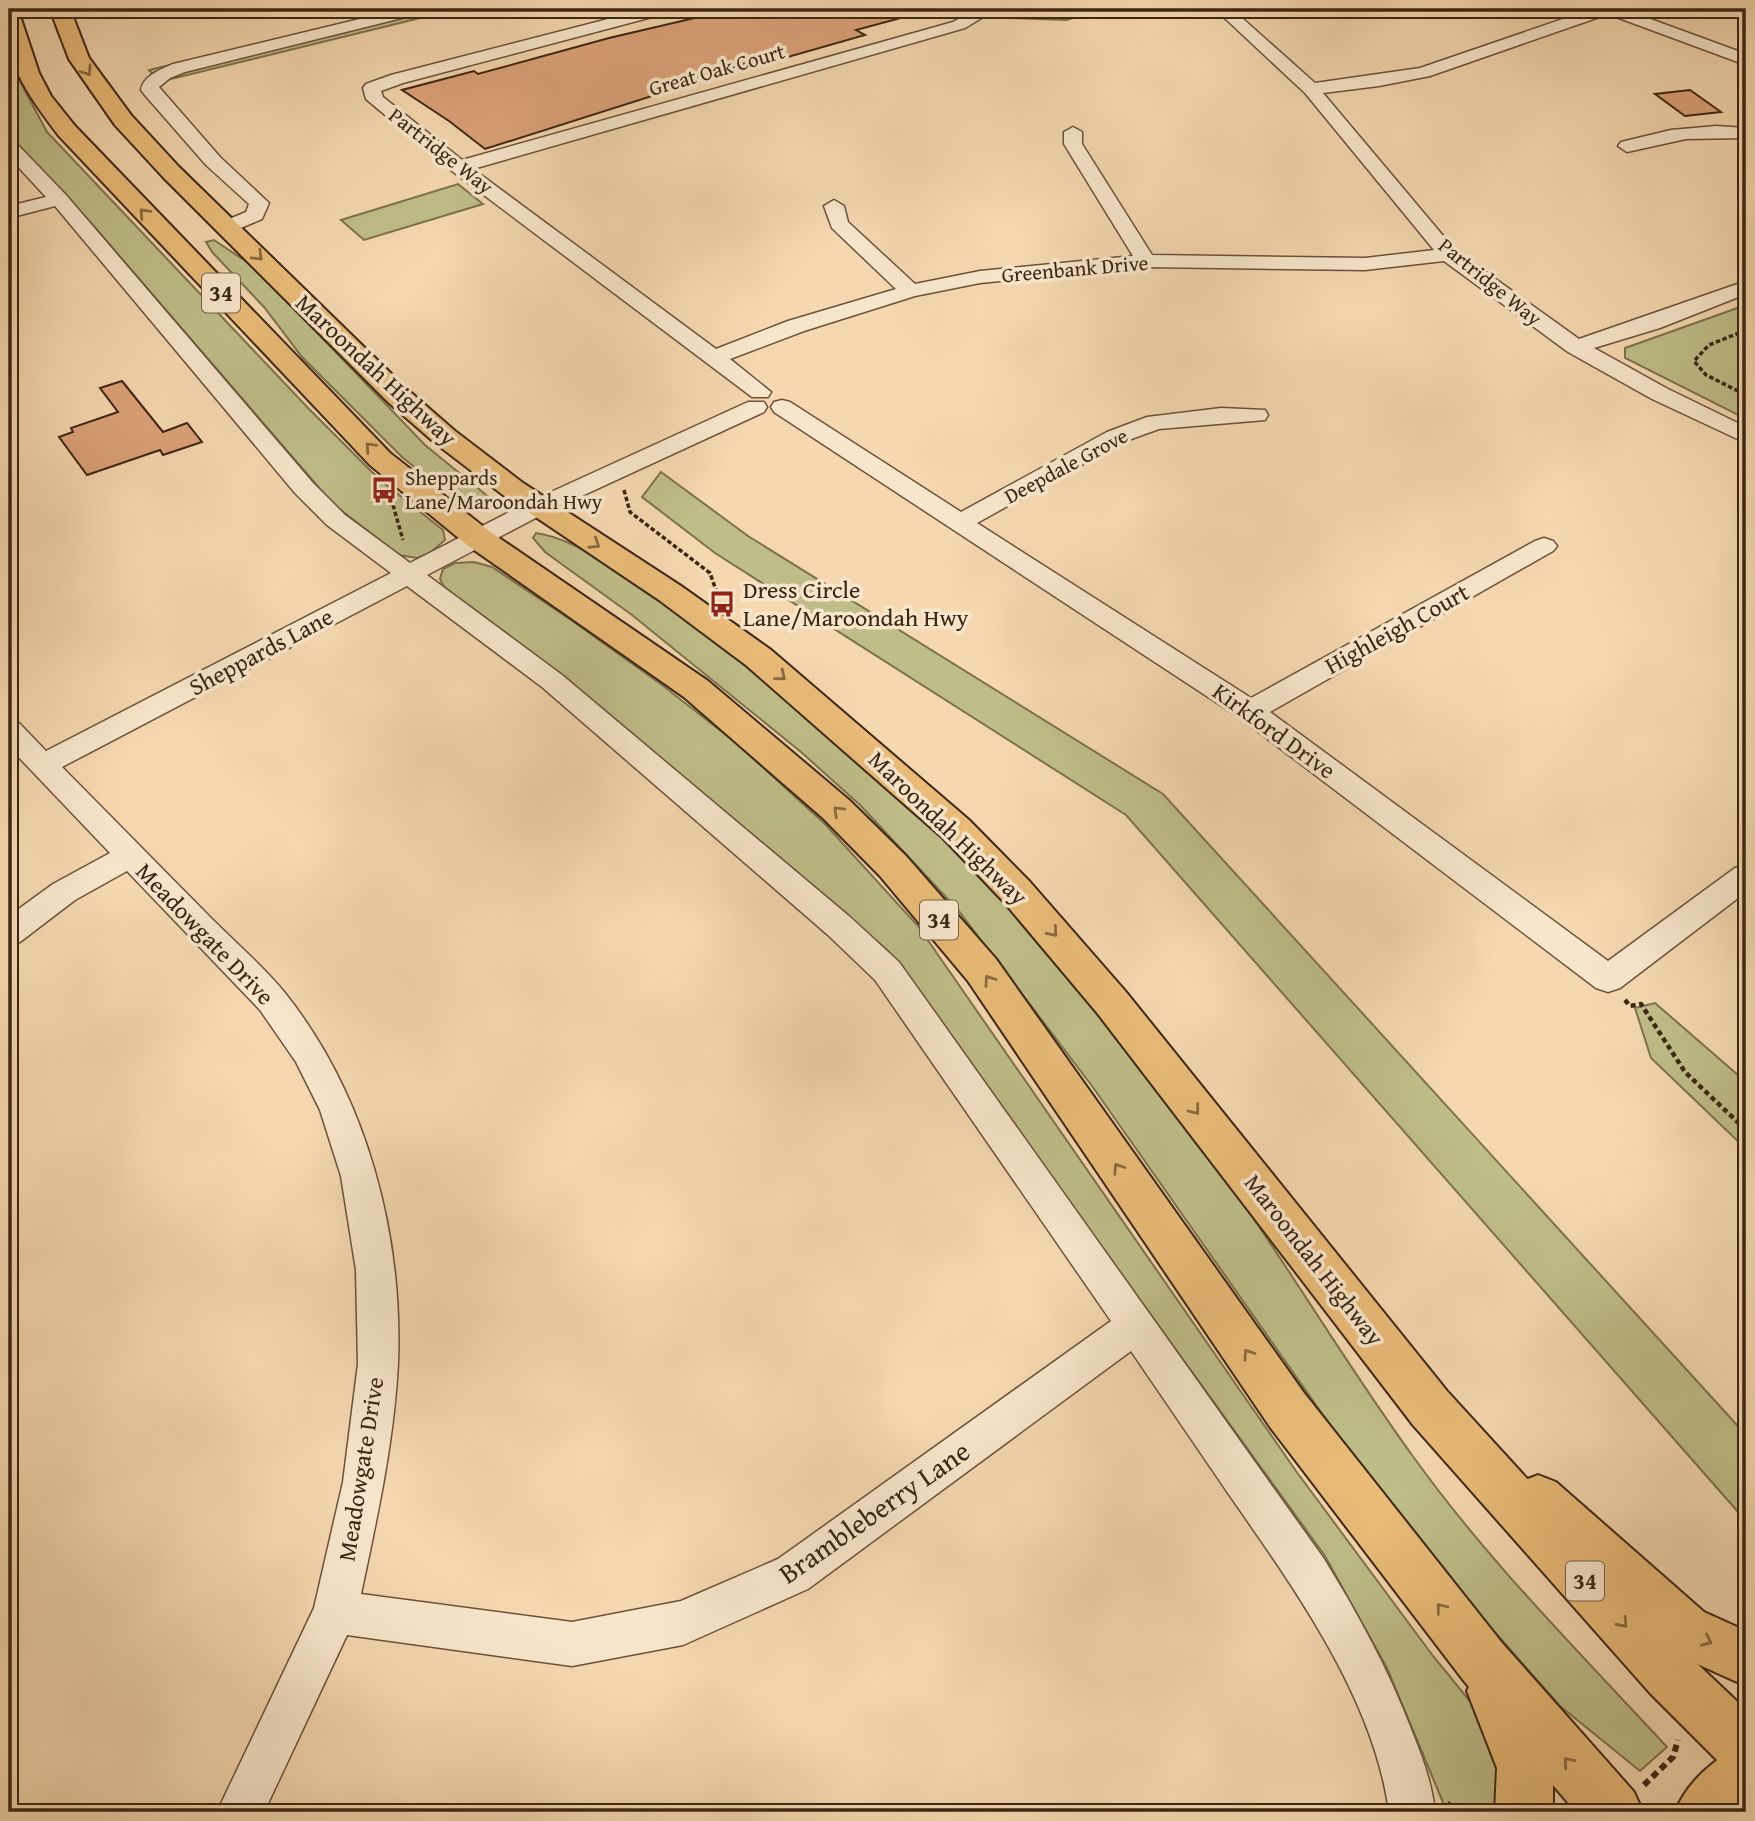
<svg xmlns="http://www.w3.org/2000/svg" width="1755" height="1821" font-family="'Gentium Book Plus',serif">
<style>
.green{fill:#bfbe89;stroke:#7d724e;stroke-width:2}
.building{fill:#dca279;stroke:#3b2614;stroke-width:2}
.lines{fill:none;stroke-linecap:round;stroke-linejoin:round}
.minor-casing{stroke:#6a523b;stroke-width:3}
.major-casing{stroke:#3b2614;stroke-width:4}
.highway-casing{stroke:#3b2614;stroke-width:4}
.path-far3{stroke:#3b2614;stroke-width:2.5;stroke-dasharray:2.5 2;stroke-linecap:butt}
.path-far2{stroke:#3b2614;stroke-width:3.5;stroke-dasharray:4.5 2.5;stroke-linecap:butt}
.path-far1{stroke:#3b2614;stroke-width:4.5;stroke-dasharray:5 3.5;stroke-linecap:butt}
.path{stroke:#3b2614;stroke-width:6;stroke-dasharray:7 4.5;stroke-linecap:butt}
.minor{fill:#f8e6cc;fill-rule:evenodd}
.major{fill:#eabc78;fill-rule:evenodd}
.highway{fill:#eabc78;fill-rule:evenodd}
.oneway{stroke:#8a6a41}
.labels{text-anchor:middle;stroke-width:7;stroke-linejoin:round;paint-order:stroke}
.far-street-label{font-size:21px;fill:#3b2614;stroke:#f8e6cc}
.far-poi-label{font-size:21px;fill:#3b2614;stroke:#f8e6cc;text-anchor:start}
.shield{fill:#f8e6cc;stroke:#74604b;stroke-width:2}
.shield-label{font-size:23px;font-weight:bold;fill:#3b2614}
.street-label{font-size:24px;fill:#3b2614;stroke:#f8e6cc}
.poi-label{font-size:24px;fill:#3b2614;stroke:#f8e6cc;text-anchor:start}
.near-street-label{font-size:28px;fill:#3b2614;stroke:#f8e6cc}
</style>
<rect width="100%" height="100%" fill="#f5d8b0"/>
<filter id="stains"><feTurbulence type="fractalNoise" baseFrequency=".00286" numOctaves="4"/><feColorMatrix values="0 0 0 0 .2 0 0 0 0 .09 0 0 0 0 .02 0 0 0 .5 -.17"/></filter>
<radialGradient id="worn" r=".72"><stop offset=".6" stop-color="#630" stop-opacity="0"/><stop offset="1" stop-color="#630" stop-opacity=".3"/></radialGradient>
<!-- green -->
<g class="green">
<path d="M400,9H457L159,82L149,70Z"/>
<path d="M1031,9H1134L1093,11L1067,20L1008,18L1014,13Z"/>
<path d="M9,61L47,132L309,409L379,479L443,530L445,540L430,553L417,558L399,555L333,504L91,223L9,136Z"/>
<path d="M458,184L483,204L364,240L341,220Z"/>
<path d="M214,240L253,266L425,445L490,498L473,507L433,482L402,457L302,357L264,307L212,252L206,242Z"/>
<path d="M1746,305V419L1625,358V348Z"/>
<path d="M661,472L748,536L1163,794L1746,1435V1521L1126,815L715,553L642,497Z"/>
<path d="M536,533C585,540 655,595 695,625C910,778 1088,981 1238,1196C1298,1282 1351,1371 1412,1455C1487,1560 1580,1653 1667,1747L1640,1771L1560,1706L1478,1613L1361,1469L1092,1086L958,910L860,805L801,752L632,615L545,552L533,538Z"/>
<path d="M474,562L492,567L571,620L662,685L735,742L824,823L918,926L1296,1471L1433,1656L1482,1716L1512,1805L1511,1812H1447L1387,1668L1325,1556L887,950L533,653L445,589L440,579L443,569L455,563Z"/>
<path d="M1655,1003L1746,1082V1149L1651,1058L1635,1008Z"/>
</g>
<!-- building -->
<g class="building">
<path d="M733,9H907L908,16L856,30L865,35L767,63L762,60L748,63L688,80L693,83L485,149L449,121L402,90L474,71L478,74L609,38Z"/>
<path d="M1690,90L1721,112L1685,116L1655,94Z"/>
<path d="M122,381L163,432L187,423L202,442L163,455L160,450L87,475L59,437L73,432L71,428L118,412L100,388Z"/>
</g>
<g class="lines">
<!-- minor casing -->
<g class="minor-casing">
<g id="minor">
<path d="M401,9H428L426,12L185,72L170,78L159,87L220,157L269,203L262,219L236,230H222L219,226L222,222L246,212L249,204L206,165L144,94L141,90C143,76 161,69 173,64Z"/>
<path d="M647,9H673L671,12L403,83L381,91L383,97L462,160L953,22L977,9L993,11L965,28L473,169L716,349L788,321L896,289L832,228L824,206L834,200L844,206L848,222L915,284L980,271L1133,256L1064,144V132L1073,127L1082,132V144L1152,255L1365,258L1434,250L1305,93L1215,9H1232L1315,83L1420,68L1592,9H1623L1746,54V65L1608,14L1430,76L1379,86L1323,93L1455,250L1579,339L1746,281V294L1660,328L1594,348L1668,389L1746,427V443L1652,399L1568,352L1444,261L1365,270L1146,267L980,283L915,296L804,331L730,359L771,392L768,397H752L452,171L366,99L363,88L366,84L391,75Z"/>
<path d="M1716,126L1746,128V138L1686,139L1627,152L1618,146L1621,142L1671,130Z"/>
<path d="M9,140L15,142L66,195L313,483L345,515L410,563L529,502L748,402H764L767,407L764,412L547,512L427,575L562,675L850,917L899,962L1324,1559C1358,1614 1388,1669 1411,1729C1422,1756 1432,1783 1435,1812H1389C1374,1698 1294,1588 1230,1496C1197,1448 1164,1399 1131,1351L808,1589L683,1645L572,1666L347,1635L264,1812H217L314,1608L343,1482L358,1364L356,1270L341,1176L320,1110L296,1062L260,1010L127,871L75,900L20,942L9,945V916L53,884L110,853L9,747V720L19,723L46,751L391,573L327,525L295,493L55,206L9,218V206L46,197L9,157ZM407,586L542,687L828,935L875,980L1111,1321L778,1559L681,1601L572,1622L361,1594C377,1518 394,1442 398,1364C403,1234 367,1096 285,993C263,966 235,942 211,918C161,868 112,817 62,767Z"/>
<path d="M782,400L790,402L961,512L1107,432L1147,417L1221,408L1265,410L1268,415L1265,420L1159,429L1123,442L977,523L1251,698L1535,541L1544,538L1553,541L1557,546L1553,551L1270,712L1608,961L1735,868L1746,865V892L1620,988L1608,992L1596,988L1240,718L774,412L771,407L774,402Z"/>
</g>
</g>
<!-- major casing -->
<g class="major-casing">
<g id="major">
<path d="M1538,1475L1556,1482L1704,1612L1746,1631V1686L1666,1650L1520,1518L1513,1500L1520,1482Z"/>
<path d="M1494,1664L1513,1672L1553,1768V1812H1495L1497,1768L1467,1691L1475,1672Z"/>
<path d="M1746,1744V1811L1675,1812C1687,1782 1716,1756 1746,1744Z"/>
</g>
</g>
<!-- highway casing -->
<g class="highway-casing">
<g id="highway">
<path d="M9,9H16L19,13L39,73L51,96L75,126L390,453L489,531L708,681L849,800L906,856L996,959L1304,1393L1502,1643L1634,1792L1643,1812H1576L1464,1681L1270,1427L968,981L880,876L823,818L684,697L467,545L370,465L59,136C38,108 14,78 9,43C7,32 9,20 9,9Z"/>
<path d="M50,9H70L89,58L131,115L179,167L408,390L455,431L523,483L681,586L771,650L969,820L1030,882L1126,992L1447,1391L1688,1655L1746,1710V1777L1726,1769L1650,1693L1413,1425L1098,1014L1004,902L943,838L747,666L659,600L503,495L435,443L388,402L163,177L115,125L69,59Z"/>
</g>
</g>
<!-- path-far3 -->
<path class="path-far3" d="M1004,13H1039L1064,9"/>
<!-- path-far2 -->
<g class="path-far2">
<path d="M1746,330L1709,345L1694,361L1706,375L1746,395"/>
<path d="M624,490L630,512L710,573L717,593"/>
<path d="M393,505L403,540"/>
</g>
<!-- path-far1 -->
<path class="path-far1" d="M1625,1000L1630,1006L1641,1004L1685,1072L1746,1130"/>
<!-- path -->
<g class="path">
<path d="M1644,1785L1673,1757L1678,1740"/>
<path d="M1447,1804L1462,1812"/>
</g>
<!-- minor -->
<use href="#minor" class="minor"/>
<!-- major -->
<use href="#major" class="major"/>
<!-- highway -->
<use href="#highway" class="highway"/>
</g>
<!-- one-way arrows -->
<defs><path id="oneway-chevron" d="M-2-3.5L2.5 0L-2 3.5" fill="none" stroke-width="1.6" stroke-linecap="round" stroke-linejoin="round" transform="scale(1.75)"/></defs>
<g class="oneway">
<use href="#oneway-chevron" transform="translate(87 71) rotate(56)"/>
<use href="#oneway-chevron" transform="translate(144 213) rotate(-133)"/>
<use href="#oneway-chevron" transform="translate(258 256) rotate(45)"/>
<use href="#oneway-chevron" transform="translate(370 447) rotate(-133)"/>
<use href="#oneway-chevron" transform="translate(595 544) rotate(33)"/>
<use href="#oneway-chevron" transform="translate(781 676) rotate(39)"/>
<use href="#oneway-chevron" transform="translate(838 811) rotate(-136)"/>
<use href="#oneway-chevron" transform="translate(1053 932) rotate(49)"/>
<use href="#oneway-chevron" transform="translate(989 980) rotate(-124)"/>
<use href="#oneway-chevron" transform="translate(1195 1110) rotate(52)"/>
<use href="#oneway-chevron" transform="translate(1118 1168) rotate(-124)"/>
<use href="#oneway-chevron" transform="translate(1248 1354) rotate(-125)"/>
<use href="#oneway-chevron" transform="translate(1441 1608) rotate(-128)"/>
<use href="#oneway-chevron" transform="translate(1623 1623) rotate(48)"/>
<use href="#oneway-chevron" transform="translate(1707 1641) rotate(25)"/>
<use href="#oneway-chevron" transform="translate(1568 1762) rotate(-131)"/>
</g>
<!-- icons -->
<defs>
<g id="bus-bare" transform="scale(2.1)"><path d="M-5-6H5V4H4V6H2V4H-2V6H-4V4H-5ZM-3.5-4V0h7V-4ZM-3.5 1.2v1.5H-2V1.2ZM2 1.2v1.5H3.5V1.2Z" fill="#8f2418" stroke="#f8e6cc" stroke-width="2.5" paint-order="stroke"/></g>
</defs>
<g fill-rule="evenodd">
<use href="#bus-bare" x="384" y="490"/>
<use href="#bus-bare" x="722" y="604"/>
</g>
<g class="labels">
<!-- far-street labels -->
<g class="far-street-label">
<text transform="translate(717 70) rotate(-16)" y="7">Great Oak Court</text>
<text transform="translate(441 151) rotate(38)" y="7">Partridge Way</text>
<text transform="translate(1075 269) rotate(-5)" y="7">Greenbank Drive</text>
<text transform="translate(1490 282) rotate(39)" y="7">Partridge Way</text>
<text transform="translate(1066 466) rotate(-28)" y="7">Deepdale Grove</text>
</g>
<!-- far-poi labels -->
<g class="far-poi-label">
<text x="405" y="485">Sheppards<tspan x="405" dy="24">Lane/Maroondah Hwy</tspan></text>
</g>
<!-- shield labels -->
<g class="shield">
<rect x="202" y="273.5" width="38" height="39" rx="5"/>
<rect x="920" y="900.5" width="38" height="39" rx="5"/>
<rect x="1566" y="1561.5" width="38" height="39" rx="5"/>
</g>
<g class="shield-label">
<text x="221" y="301">34</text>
<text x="939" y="928">34</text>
<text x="1585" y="1589">34</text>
</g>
<!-- street labels -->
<g class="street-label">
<text transform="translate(376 370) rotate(43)" y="8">Maroondah Highway</text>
<text transform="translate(1397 629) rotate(-29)" y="8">Highleigh Court</text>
<text transform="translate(261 652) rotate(-28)" y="8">Sheppards Lane</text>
<text transform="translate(1274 731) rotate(36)" y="8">Kirkford Drive</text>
<text transform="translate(948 828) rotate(44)" y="8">Maroondah Highway</text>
<text transform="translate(205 934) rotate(46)" y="8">Meadowgate Drive</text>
<text transform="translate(1314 1260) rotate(52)" y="8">Maroondah Highway</text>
<text transform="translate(361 1469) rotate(-81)" y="8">Meadowgate Drive</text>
</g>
<!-- poi labels -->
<g class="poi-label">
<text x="743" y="598">Dress Circle<tspan x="743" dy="28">Lane/Maroondah Hwy</tspan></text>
</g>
<!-- near-street labels -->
<g class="near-street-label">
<text transform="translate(874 1512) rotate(-35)" y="10">Brambleberry Lane</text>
</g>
</g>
<!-- margin -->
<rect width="1755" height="1821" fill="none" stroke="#f5d8b0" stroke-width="35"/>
<rect x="10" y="10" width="1734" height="1800" fill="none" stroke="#3b2614" stroke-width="3.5"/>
<rect x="18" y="18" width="1720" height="1786" fill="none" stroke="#3b2614" stroke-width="2"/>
<rect width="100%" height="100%" filter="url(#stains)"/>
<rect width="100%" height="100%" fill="url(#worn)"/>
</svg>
